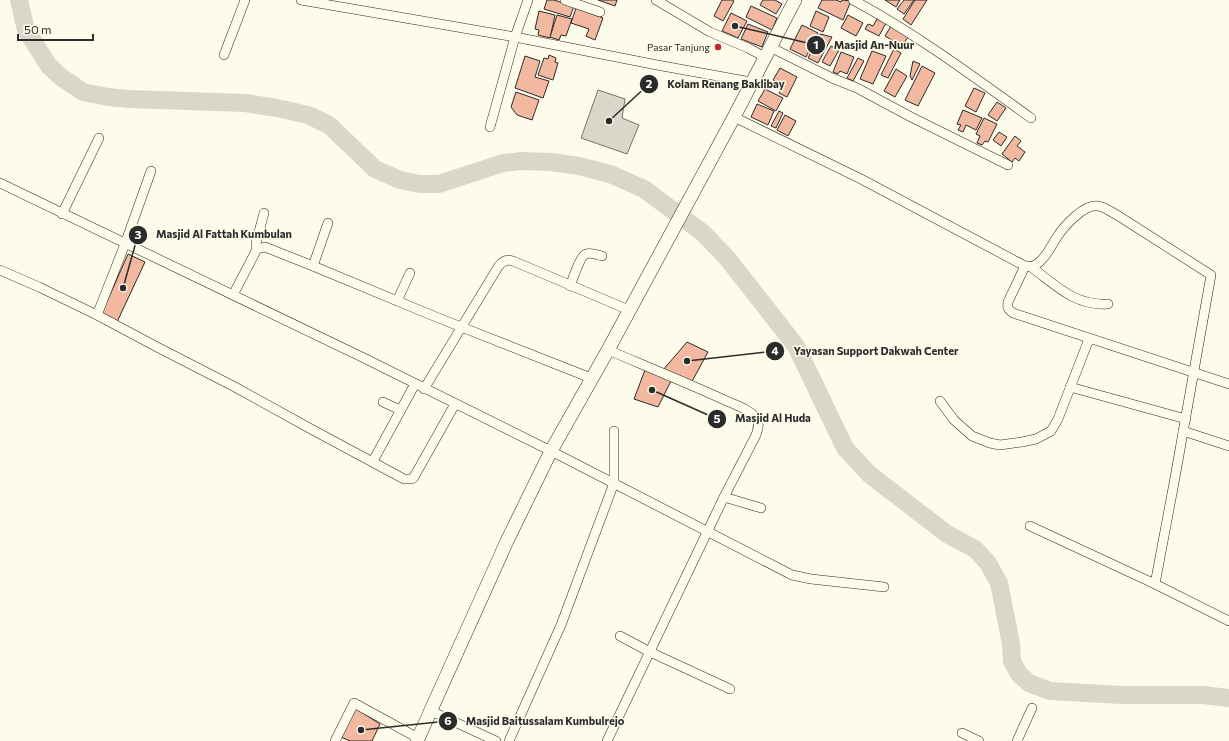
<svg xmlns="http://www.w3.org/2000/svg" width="1229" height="741" font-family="Commissioner,sans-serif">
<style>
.water{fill:#d8d7c9;stroke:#74746e}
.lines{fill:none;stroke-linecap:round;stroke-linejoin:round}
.river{stroke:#d8d7c9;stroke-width:18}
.building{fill:#f2b8a0;stroke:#2b2b2b}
.minor-casing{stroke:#2b2b2b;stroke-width:10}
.secondary-casing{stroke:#2b2b2b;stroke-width:14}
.minor{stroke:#fdfbea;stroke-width:9}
.secondary{stroke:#fdfbea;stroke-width:13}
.poi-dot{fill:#c62828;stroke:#fdfbea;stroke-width:1.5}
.labels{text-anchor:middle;stroke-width:3;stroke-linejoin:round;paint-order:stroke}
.poi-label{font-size:10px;fill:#2b2b2b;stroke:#fdfbea;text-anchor:end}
.leader{fill:none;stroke:#2b2b2b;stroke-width:1.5}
.callout-dot{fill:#2b2b2b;stroke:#fdfbea;stroke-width:1.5}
.mark-label{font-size:12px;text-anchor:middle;font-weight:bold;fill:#fff}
.callout-label{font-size:11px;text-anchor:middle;font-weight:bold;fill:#2b2b2b;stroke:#fdfbea;stroke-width:3;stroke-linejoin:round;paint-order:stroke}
</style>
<rect width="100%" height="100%" fill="#fdfbea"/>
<!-- water -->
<path class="water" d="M598,90L625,99L622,118L639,125L627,154L581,138Z"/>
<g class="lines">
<!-- river -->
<path class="river" d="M19,0L26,30L49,66L61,77L83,92L108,97L129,99L245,103L277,108L308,115L329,125L375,169L400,180L420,184H439L503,163L522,161L551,162L579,166L610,174L644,189L703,233L727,258L796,346L845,448L869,474L947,534L975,549L988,563L999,583L1011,644L1012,661L1019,674L1029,683L1050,691L1122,695H1203L1229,698"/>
</g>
<!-- building -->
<g class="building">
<path d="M547,0H554L574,6L570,17L544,9Z"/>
<path d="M598,0H617L615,6Z"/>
<path d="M722,0H732L734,1L723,21L714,16Z"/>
<path d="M763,0H775L782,4L776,14L760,5Z"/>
<path d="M822,0H836L841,2L842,0L851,1L843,20L818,8Z"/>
<path d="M885,0H900L896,7Z"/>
<path d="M904,0H914L904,14L897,9Z"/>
<path d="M915,0H927L911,25L903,19Z"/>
<path d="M751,6L777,18L772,30L746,17Z"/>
<path d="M576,8L603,18L595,40L586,36L589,29L571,23Z"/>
<path d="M539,11L555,15L550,38L538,35L539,30L535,29Z"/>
<path d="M816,11L829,17L823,32L810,26Z"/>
<path d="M731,13L747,21L738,38L722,31Z"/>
<path d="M557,15L572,19L566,36L561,35L559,40L550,37Z"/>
<path d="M848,15L863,23L856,36L841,28Z"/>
<path d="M877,19L886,23L879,36L865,29L868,24L873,26Z"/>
<path d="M748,24L768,32L762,47L741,39Z"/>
<path d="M802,25L818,33L806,57L790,49Z"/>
<path d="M891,26L908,37L902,46L885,36Z"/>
<path d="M820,34L832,37L818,63L808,58Z"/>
<path d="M831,46L839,50L830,66L822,62Z"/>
<path d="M894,49L901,53L888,78L881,75Z"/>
<path d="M872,51L886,56L873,84L860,79Z"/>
<path d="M841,52L854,57L847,74L840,71L838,74L833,72Z"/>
<path d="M549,55L556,58L555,62L558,63L553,80L538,75L544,58L548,59Z"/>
<path d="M525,56L540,61L535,77L549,81L543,98L515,88Z"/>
<path d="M858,58L864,61L853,81L847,78Z"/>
<path d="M913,61L920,64L912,80L910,76Z"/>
<path d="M922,66L935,73L918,106L905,100Z"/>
<path d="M780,68L797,77L787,97L779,93L783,86L773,80Z"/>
<path d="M896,69L907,76L895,97L884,91Z"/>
<path d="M974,88L985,93L976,112L965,106Z"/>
<path d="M765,89L783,98L776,111L758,101Z"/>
<path d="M516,92L539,100L532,120L517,115L511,107Z"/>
<path d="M997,102L1006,108L997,121L988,115Z"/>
<path d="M757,104L774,111L768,125L751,117Z"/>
<path d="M963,110L982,118L976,130L966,125L963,132L958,130L961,125L957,124Z"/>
<path d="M779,111L783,113L776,128L771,126Z"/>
<path d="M785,115L796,121L788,136L777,130Z"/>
<path d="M984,118L997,124L988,142L985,141L982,145L977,143L980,136L976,134Z"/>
<path d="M999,132L1007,137L1001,146L993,140Z"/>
<path d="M1015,136L1021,141L1017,146L1025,152L1019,161L1015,158L1012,162L1002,154Z"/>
<path d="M128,254L145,262L117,322L102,313Z"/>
<path d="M687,342L708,352L690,385L663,370Z"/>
<path d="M645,370L671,381L658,407L634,399Z"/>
<path d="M355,708L380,724L372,741H350L341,737Z"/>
</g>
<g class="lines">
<!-- minor casing -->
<g class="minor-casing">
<g id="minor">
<path d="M301,0L515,37L657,65L751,82"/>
<path d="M565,0L600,12"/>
<path d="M656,0L710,32L748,48L765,57"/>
<path d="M853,0C915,33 974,77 1031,118"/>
<path d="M770,47L832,78L857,88L911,117L1008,165"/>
<path d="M224,55L245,0"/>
<path d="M734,117L861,179L1025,266L1008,302C1007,308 1008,309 1013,313L1229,384"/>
<path d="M490,127L515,37L528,0"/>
<path d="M0,183L366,359L551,451L792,575L811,579L884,587"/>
<path d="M62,214L99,138"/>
<path d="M257,249L256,243L264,213"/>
<path d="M313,266L328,223"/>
<path d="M1025,266C1030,267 1033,267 1037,264C1046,258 1051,246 1057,237C1064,226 1084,204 1098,206C1105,207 1111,212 1117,215L1211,275L1174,483L1155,584"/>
<path d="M1031,267C1056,285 1074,306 1108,304"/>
<path d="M0,270L39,287L97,315L157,347L235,387L311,429L404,479H412L414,477L455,404"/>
<path d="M570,286C573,279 580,256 586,254C590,252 598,255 602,256"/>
<path d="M233,295L257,249L265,247L313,266L436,317L591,378"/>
<path d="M397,301L410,273"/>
<path d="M97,315L125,244L151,171"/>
<path d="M1070,387L1186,419"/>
<path d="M424,389L498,267C502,261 507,259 513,261L629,310"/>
<path d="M940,401L954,420L972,436L990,443L1000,445L1022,442L1036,439L1051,431L1058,419L1089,339"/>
<path d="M383,402L400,410"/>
<path d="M1183,431L1229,446"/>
<path d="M373,461L415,384"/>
<path d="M724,497L761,508"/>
<path d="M1030,526L1155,584L1229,621"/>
<path d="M620,636L650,652L730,689"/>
<path d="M431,711L496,741"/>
<path d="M962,733L979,741"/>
<path d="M335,741L354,703L418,738"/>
<path d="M509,741L561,625L614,483V431"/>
<path d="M607,741L724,497L756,435C758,429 760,423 756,418C750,410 738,406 729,402C690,384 648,367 608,350"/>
<path d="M1017,741L1032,708"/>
</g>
</g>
<!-- secondary casing -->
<g class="secondary-casing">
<path id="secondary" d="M417,741L507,541L551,451L608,350L734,117L795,0"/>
</g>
<!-- minor -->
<use href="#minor" class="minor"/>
<!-- secondary -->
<use href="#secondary" class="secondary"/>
</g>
<!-- markers -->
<circle class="poi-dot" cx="718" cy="47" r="4"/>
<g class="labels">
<!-- poi labels -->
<g class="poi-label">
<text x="710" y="51">Pasar Tanjung</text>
</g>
</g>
<!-- callouts -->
<path class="leader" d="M735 26L816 45M609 121L649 84M123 288L138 235M687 361L775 351M652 390L717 419M361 730L448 721"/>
<g class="callout-dot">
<circle cx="735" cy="26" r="4"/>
<circle cx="609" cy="121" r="4"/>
<circle cx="123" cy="288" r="4"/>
<circle cx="687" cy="361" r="4"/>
<circle cx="652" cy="390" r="4"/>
<circle cx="361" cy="730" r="4"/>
<circle cx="816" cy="45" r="10"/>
<circle cx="649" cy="84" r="10"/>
<circle cx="138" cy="235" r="10"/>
<circle cx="775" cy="351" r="10"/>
<circle cx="717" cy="419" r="10"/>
<circle cx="448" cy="721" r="10"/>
</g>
<g class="mark-label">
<text x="816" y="49">1</text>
<text x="649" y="88">2</text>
<text x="138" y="239">3</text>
<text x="775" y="355">4</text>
<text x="717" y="423">5</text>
<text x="448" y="725">6</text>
</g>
<g class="callout-label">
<text x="874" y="49">Masjid An-Nuur</text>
<text x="726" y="88">Kolam Renang Baklibay</text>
<text x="224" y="238">Masjid Al Fattah Kumbulan</text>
<text x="876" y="355">Yayasan Support Dakwah Center</text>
<text x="773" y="422">Masjid Al Huda</text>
<text x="545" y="725">Masjid Baitussalam Kumbulrejo</text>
</g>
<!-- scale -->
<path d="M18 34v6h75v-6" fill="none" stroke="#2b2b2b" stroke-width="2"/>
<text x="24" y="34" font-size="12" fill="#2b2b2b" stroke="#fdfbea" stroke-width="3" paint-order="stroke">50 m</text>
</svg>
